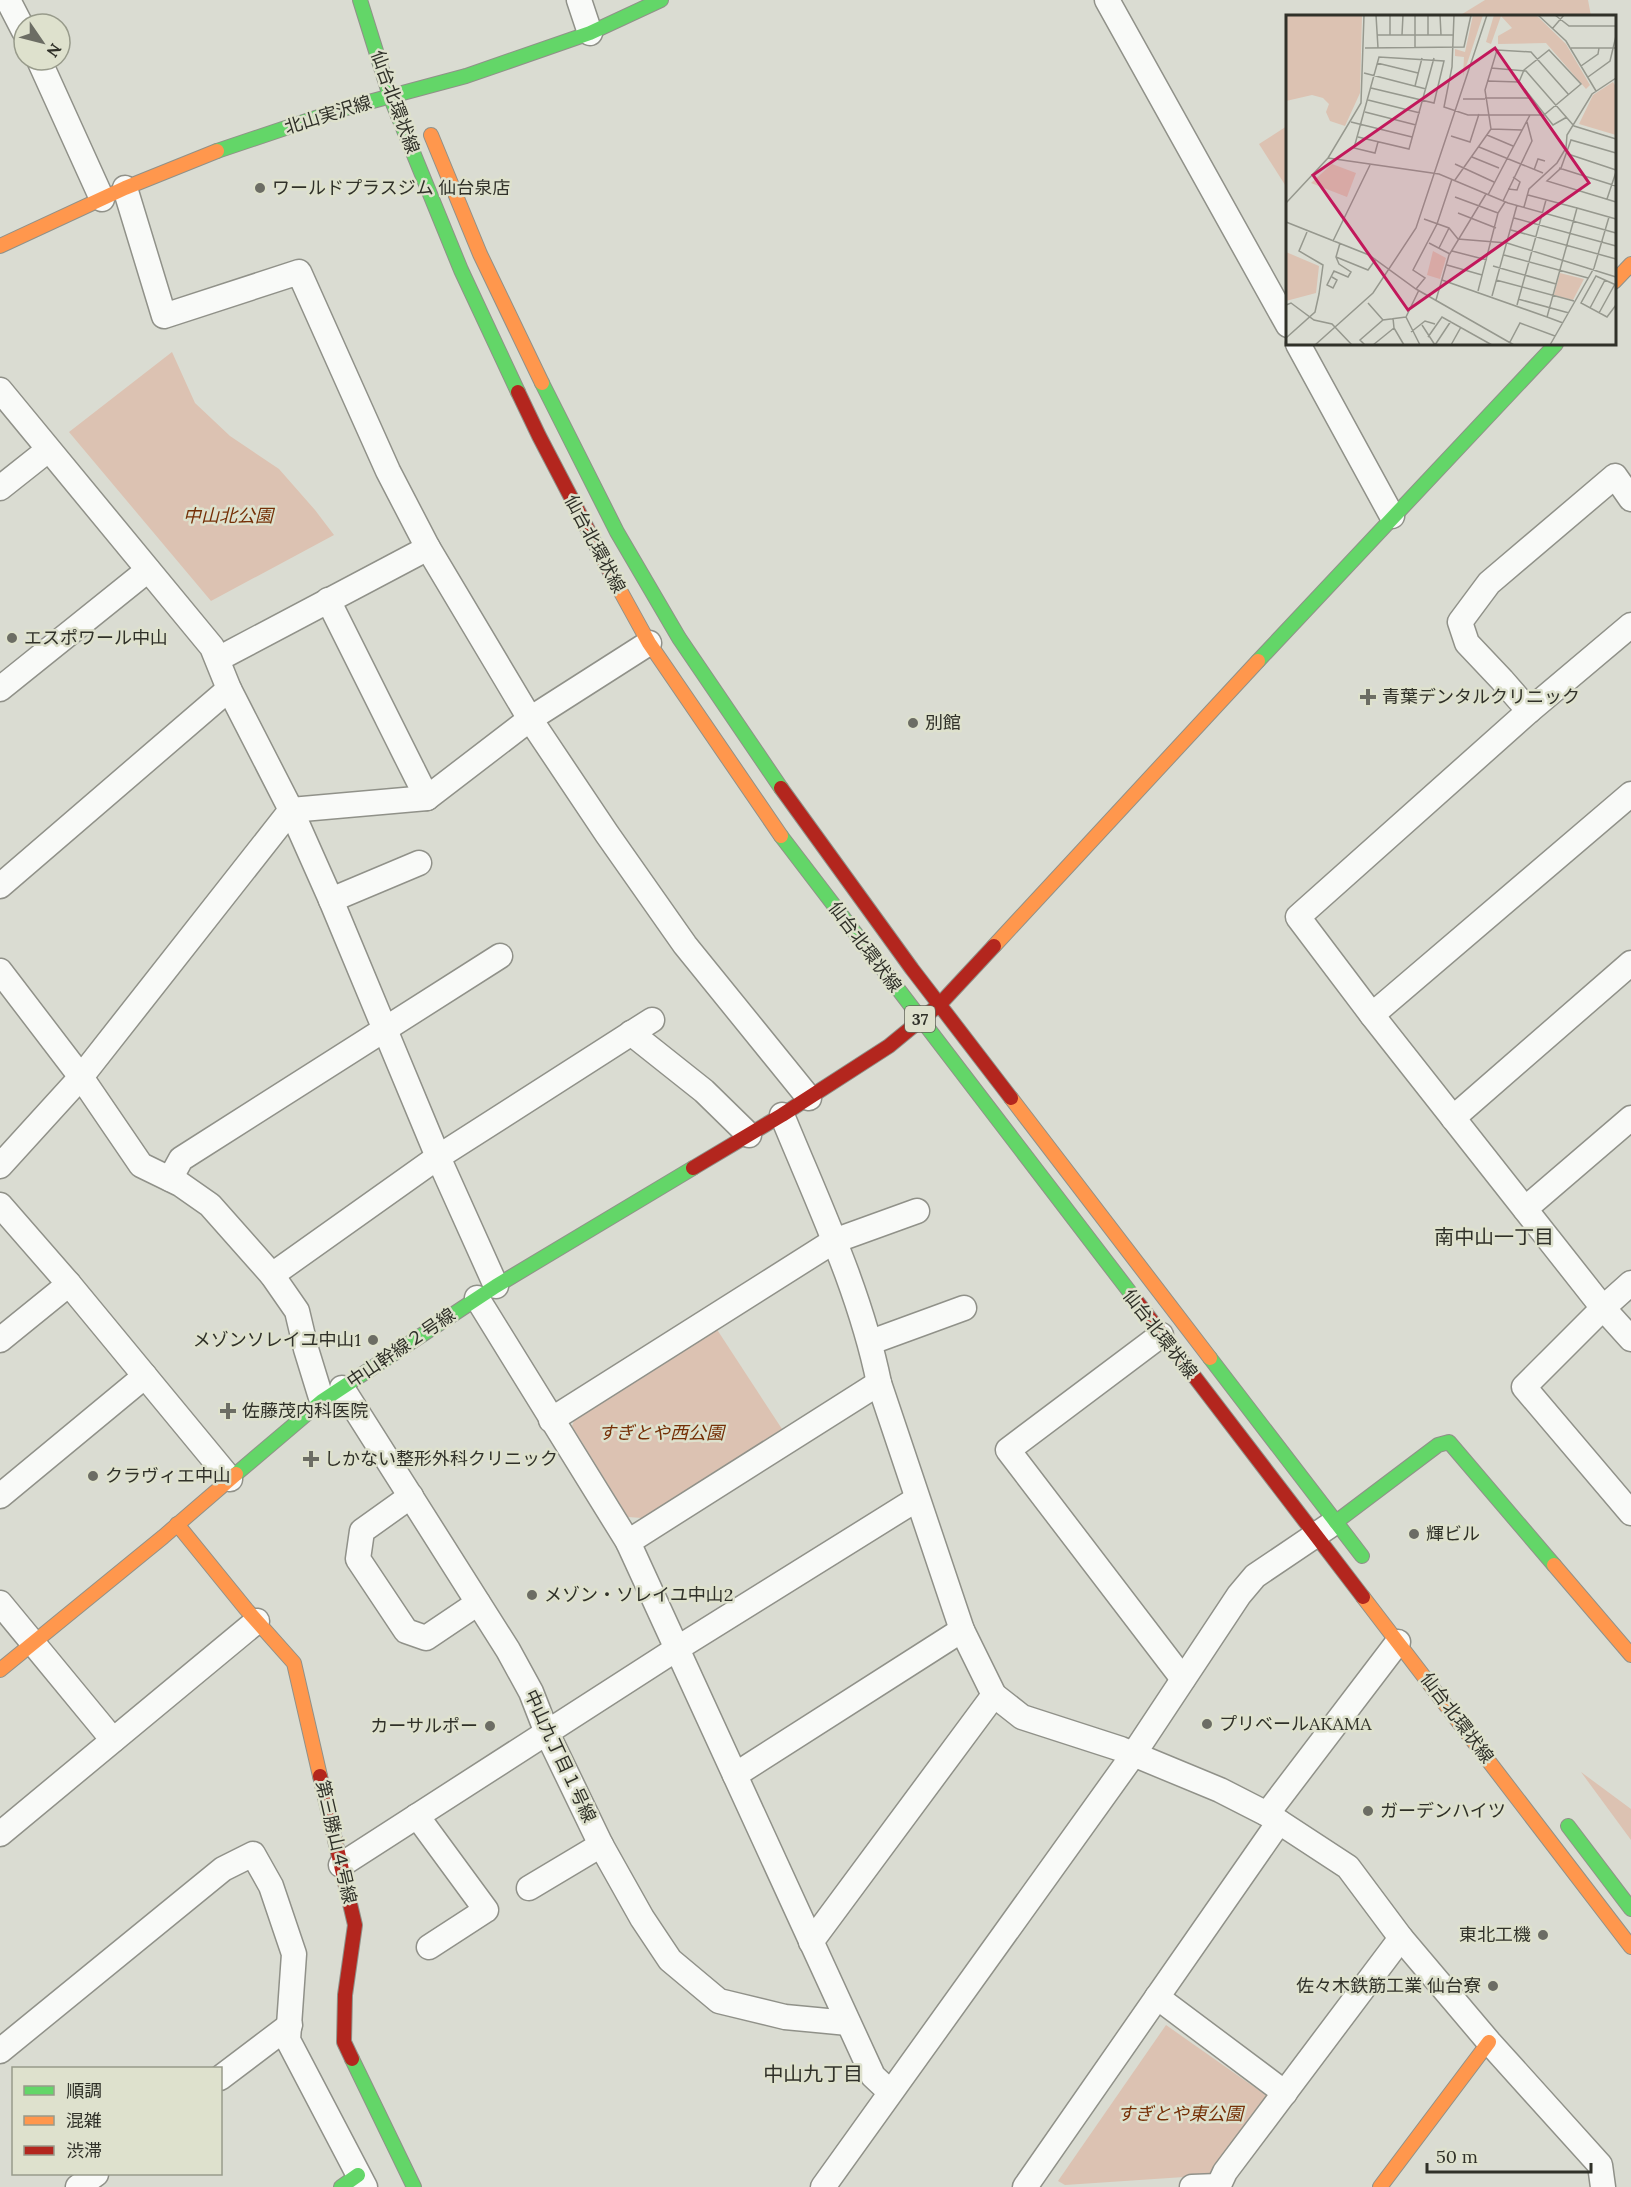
<svg xmlns="http://www.w3.org/2000/svg" width="1631" height="2187" font-family="Lora,'Noto Sans JP',serif">
<style>
.green{fill:#dcc2b2}
.lines{fill:none;stroke-linecap:round;stroke-linejoin:round}
.street-casing{stroke:#909189;stroke-width:27}
.fast-casing{stroke:#909189;stroke-width:16}
.slow-casing{stroke:#909189;stroke-width:16}
.jam-casing{stroke:#909189;stroke-width:16}
.street{stroke:#f9faf8;stroke-width:24}
.fast{stroke:#63d668;stroke-width:14}
.slow{stroke:#ff974d;stroke-width:14}
.jam{stroke:#b3261e;stroke-width:14}
.poi-dot{fill:#6c6d64;stroke:#dee1cd;stroke-width:2}
.labels{text-anchor:middle;stroke-width:5;stroke-linejoin:round;paint-order:stroke}
.shield{fill:#dee1cd;stroke:#64665a;stroke-width:1.5}
.shield-label{font-size:16px;font-weight:bold;fill:#303129}
.street-label{font-size:18px;fill:#303129;stroke:#dee1cd}
.poi-label{font-size:18px;fill:#303129;stroke:#dee1cd;text-anchor:start}
.park-label{font-size:18px;font-style:italic;fill:#753007;stroke:#dee1cd}
.neighbourhood-label{font-size:20px;fill:#303129;stroke:#dee1cd}
.inset-road{fill:none;stroke:#96988e;stroke-width:1.5}
.view{fill:#c2185b;fill-opacity:0.15;stroke:#c2185b;stroke-width:3}
.inset-edge{fill:none;stroke:#303129;stroke-width:3}
</style>
<rect width="100%" height="100%" fill="#dadcd2"/>
<!-- green -->
<g class="green">
<path d="M1485,0H1588L1591,16H1459Z"/>
<path d="M1287,126V188L1259,144Z"/>
<path d="M172,352L195,403L230,436L279,469L315,510L334,535L211,601L69,432Z"/>
<path d="M716,1328L782,1429L642,1518L628,1517L572,1426L578,1410Z"/>
<path d="M1581,1772L1631,1809V1840Z"/>
<path d="M1166,2025L1267,2096L1214,2175L1065,2185L1058,2181Z"/>
</g>
<g class="lines">
<!-- street casing -->
<g class="street-casing">
<g id="street">
<path d="M8,0L24,31"/>
<path d="M579,0L590,33"/>
<path d="M1107,0L1288,325"/>
<path d="M39,60L102,199"/>
<path d="M125,188L164,316L299,272L388,471L428,548L530,719L607,834L685,945L809,1098"/>
<path d="M1298,344L1392,516"/>
<path d="M0,390L212,647L229,689L291,810L331,900L438,1157L496,1286"/>
<path d="M0,488L48,450"/>
<path d="M328,600L427,798"/>
<path d="M1631,625L1529,711L1298,917L1372,1015L1603,1308L1631,1339"/>
<path d="M218,659L428,548"/>
<path d="M0,689L148,570"/>
<path d="M1529,711L1502,680L1467,643L1460,622L1489,583L1615,476L1631,499"/>
<path d="M0,886L229,689"/>
<path d="M331,900L419,863"/>
<path d="M0,971L81,1077L141,1165L180,1184L210,1205L272,1275L297,1311L306,1349L322,1401"/>
<path d="M1372,1015L1631,794"/>
<path d="M631,1033L704,1091L749,1135"/>
<path d="M782,1115C818,1203 860,1290 879,1383L962,1630L994,1695L1022,1717L1121,1749L1220,1790L1267,1814L1348,1867L1401,1938L1489,2042L1600,2165L1603,2187"/>
<path d="M1453,1118L1631,963"/>
<path d="M0,1166L81,1077L291,810L427,798L530,719L649,643"/>
<path d="M170,1179L181,1159L500,956"/>
<path d="M0,1205L69,1284L230,1479"/>
<path d="M1525,1209L1631,1118"/>
<path d="M272,1275L438,1157L652,1020"/>
<path d="M1631,1283L1603,1308L1524,1387L1631,1513"/>
<path d="M477,1298L628,1542L873,2076L890,2092"/>
<path d="M1161,1335L1008,1450L1183,1679"/>
<path d="M0,1340L69,1284"/>
<path d="M871,1342L964,1308"/>
<path d="M342,1388L508,1650L531,1692L547,1733L601,1845L642,1918L670,1960L719,2001L785,2017L848,2023"/>
<path d="M551,1420L834,1241L917,1211"/>
<path d="M0,1496L145,1376"/>
<path d="M411,1496L362,1531L358,1559L406,1631L426,1638L478,1603"/>
<path d="M628,1542L879,1383"/>
<path d="M0,1603L113,1740"/>
<path d="M735,1775L962,1630"/>
<path d="M1267,1814L1398,1642"/>
<path d="M417,1816L486,1910L429,1947"/>
<path d="M0,1834L257,1621"/>
<path d="M341,1865L678,1648L917,1499"/>
<path d="M529,1888L601,1845"/>
<path d="M811,1942L994,1695"/>
<path d="M1157,1997L1285,2093"/>
<path d="M0,2051L223,1869L253,1854L271,1886L294,1954L288,2040L365,2187"/>
<path d="M220,2078L290,2025"/>
<path d="M78,2187L96,2174"/>
<path d="M823,2187L1133,1755L1239,1595L1255,1576L1329,1526"/>
<path d="M1025,2187L1279,1822"/>
<path d="M1192,2187L1218,2186"/>
<path d="M1218,2187L1225,2172L1401,1938"/>
</g>
</g>
<!-- fast casing -->
<g class="fast-casing">
<g id="fast">
<path d="M360,0L390,96L461,270L518,392"/>
<path d="M217,151L339,110L466,76L590,33L661,0"/>
<path d="M542,383L617,532L679,638L781,788"/>
<path d="M1258,661L1556,344"/>
<path d="M781,836L1132,1295"/>
<path d="M1210,1358L1362,1556"/>
<path d="M236,1474L322,1401L496,1286L693,1168"/>
<path d="M1336,1522L1438,1445L1449,1442L1554,1565"/>
<path d="M1568,1826L1631,1909"/>
<path d="M352,2059L414,2187"/>
<path d="M341,2187L358,2175"/>
</g>
</g>
<!-- slow casing -->
<g class="slow-casing">
<g id="slow">
<path d="M431,135L480,254L542,383"/>
<path d="M0,246L125,188L217,151"/>
<path d="M1614,282L1631,264"/>
<path d="M611,574L649,643L781,836"/>
<path d="M994,946L1258,661"/>
<path d="M1011,1098L1210,1358"/>
<path d="M177,1524L246,1609L294,1663L320,1776"/>
<path d="M1554,1565L1631,1655"/>
<path d="M1363,1597L1631,1947"/>
<path d="M0,1670L163,1537L236,1474"/>
<path d="M1380,2187L1489,2042"/>
</g>
</g>
<!-- jam casing -->
<g class="jam-casing">
<g id="jam">
<path d="M518,392L539,436L611,574"/>
<path d="M781,788L912,969L1011,1098"/>
<path d="M693,1168L782,1115L889,1046L940,1004L994,946"/>
<path d="M1132,1295L1363,1597"/>
<path d="M320,1776L355,1925L345,1995L344,2042L352,2059"/>
</g>
</g>
<!-- street -->
<use href="#street" class="street"/>
<!-- fast -->
<use href="#fast" class="fast"/>
<!-- slow -->
<use href="#slow" class="slow"/>
<!-- jam -->
<use href="#jam" class="jam"/>
</g>
<!-- markers -->
<g class="poi-dot">
<circle cx="260" cy="188" r="6"/>
<circle cx="12" cy="638" r="6"/>
<path d="M1365 688h6v6h6v6h-6v6h-6v-6h-6v-6h6z"/>
<circle cx="913" cy="723" r="6"/>
<circle cx="373" cy="1340" r="6"/>
<path d="M225 1402h6v6h6v6h-6v6h-6v-6h-6v-6h6z"/>
<path d="M308 1450h6v6h6v6h-6v6h-6v-6h-6v-6h6z"/>
<circle cx="93" cy="1476" r="6"/>
<circle cx="1414" cy="1534" r="6"/>
<circle cx="532" cy="1595" r="6"/>
<circle cx="1207" cy="1724" r="6"/>
<circle cx="490" cy="1726" r="6"/>
<circle cx="1368" cy="1811" r="6"/>
<circle cx="1543" cy="1935" r="6"/>
<circle cx="1493" cy="1986" r="6"/>
</g>
<g class="labels">
<!-- shield labels -->
<rect class="shield" x="905" y="1006" width="30" height="26" rx="4.5"/>
<g class="shield-label">
<text x="920" y="1025">37</text>
</g>
<!-- street labels -->
<g class="street-label">
<text transform="translate(395 102) rotate(70)" y="6">仙台北環状線</text>
<text transform="translate(328 115) rotate(-17)" y="6">北山実沢線</text>
<text transform="translate(595 544) rotate(62)" y="6">仙台北環状線</text>
<text transform="translate(865 947) rotate(53)" y="6">仙台北環状線</text>
<text transform="translate(1160 1334) rotate(52)" y="6">仙台北環状線</text>
<text transform="translate(401 1348) rotate(-34)" y="6">中山幹線２号線</text>
<text transform="translate(1457 1718) rotate(53)" y="6">仙台北環状線</text>
<text transform="translate(560 1756) rotate(65)" y="6">中山九丁目１号線</text>
<text transform="translate(336 1842) rotate(77)" y="6">第三勝山４号線</text>
</g>
<!-- poi labels -->
<g class="poi-label">
<text x="272" y="194">ワールドプラスジム 仙台泉店</text>
<text x="24" y="644">エスポワール中山</text>
<text x="1382" y="703">青葉デンタルクリニック</text>
<text x="925" y="729">別館</text>
<text x="361" y="1346" text-anchor="end">メゾンソレイユ中山1</text>
<text x="242" y="1417">佐藤茂内科医院</text>
<text x="324" y="1465">しかない整形外科クリニック</text>
<text x="105" y="1482">クラヴィエ中山</text>
<text x="1426" y="1540">輝ビル</text>
<text x="544" y="1601">メゾン・ソレイユ中山2</text>
<text x="1219" y="1730">プリベールAKAMA</text>
<text x="478" y="1732" text-anchor="end">カーサルポー</text>
<text x="1380" y="1817">ガーデンハイツ</text>
<text x="1531" y="1941" text-anchor="end">東北工機</text>
<text x="1481" y="1992" text-anchor="end">佐々木鉄筋工業 仙台寮</text>
</g>
<!-- park labels -->
<g class="park-label">
<text x="228" y="522">中山北公園</text>
<text x="661" y="1439">すぎとや西公園</text>
<text x="1180" y="2120">すぎとや東公園</text>
</g>
<!-- neighbourhood labels -->
<g class="neighbourhood-label">
<text x="1494" y="1244">南中山一丁目</text>
<text x="813" y="2081">中山九丁目</text>
</g>
</g>
<!-- overview -->
<g transform="translate(1286 15)">
<rect width="330" height="330" fill="#dadcd2"/>
<path d="M0,0H76L74,78L59,111L44,106L40,97L43,89L37,83L26,80L0,86ZM187,0H197L177,61L178,42L169,41V34L179,37ZM208,0H250L280,29L304,70L300,74L260,28L212,29V21L226,13L215,1L205,29L200,27ZM327,67L330,72V120L293,109L307,80ZM46,149L70,158L61,182L25,168ZM147,236L160,243L154,264L141,260ZM0,237L33,251L30,278L0,286ZM274,258L298,264L287,285L268,280Z" fill="#dcc2b2"/>
<path class="inset-road" d="M90,0L92,33M129,0V33M142,0V20M154,0L155,20M168,0L166,52L158,92L182,100H258L295,69L263,35L238,55L233,67L201,66M252,0L280,26L310,76M269,0L283,11H330M266,14L278,0M91,20H167M104,20V0M116,20L117,0M79,33L178,32L185,0M285,33H330M91,48L132,58M295,51L312,39L313,33M205,53L240,56L288,111M78,58L140,74M302,62L324,46L330,21M233,67L267,110L281,102M129,71L136,43M85,73L148,88L158,46L93,42L68,133L89,138L92,127M199,83H245M177,84H199M82,85L134,98M79,97L130,110M65,107L126,122M288,111L330,124M205,114L236,115M201,120L227,131M165,121L184,127L193,99M72,122L123,134L148,43M193,132L257,158M330,138L285,125L275,153L261,166L330,187M282,139L330,155M186,142L213,153M42,143L153,159L222,188L330,218M169,149L208,167M273,153L330,171M248,155L252,144L259,146M169,165L205,114L199,75L211,35L245,37L283,80M222,174L231,175L234,167L227,162M202,180L244,100M242,180L291,193M169,182L212,198M321,184L330,157M217,186L246,126L241,107M0,188L42,143L75,88L78,0M238,192L243,174L271,148L280,133L281,120L306,79L330,63M172,198L210,213M228,203L330,231M138,204L163,213L172,224L221,228L330,262M0,207L83,240L130,274L228,330M225,215L330,244M47,226L84,150M143,228L164,239M153,233L163,213M166,236L201,245M218,240L302,263M50,242L82,255L90,244M161,250L196,260M207,251L270,269M46,262L51,265L47,273L41,270L48,256L62,262L65,257L53,249L50,242L54,228M156,265L261,302M210,265L288,286M330,270L310,261L295,288L321,302L330,290M130,274L139,263L127,255L151,209L166,164M133,275L120,302L134,330M192,276L212,198L219,187M206,281L231,190M232,284L283,298M150,285L163,240L200,179M82,288L97,305M0,290L5,288L28,305L46,309L66,330M231,290L260,185M304,293L319,265M313,298L329,269M107,303L108,313L118,330M277,308L261,302L291,193L330,204M136,310L149,330M125,317L139,306L149,309M142,322L156,302L206,330M0,323L29,297L33,279L37,250L13,236L21,217M224,327L234,308L269,321M29,330L87,278L130,213L201,0M79,330L74,325L97,305L120,302M87,330L108,313M149,330L165,306M165,330L175,312M264,330L308,253L323,202"/>
<path class="view" d="M209,33L303,168L122,295L27,160Z"/>
<rect width="330" height="330" class="inset-edge"/>
</g>
<!-- legend -->
<rect x="12" y="2067" width="210" height="108" fill="#dee1cd" stroke="#989b8b" stroke-width="1.5"/>
<rect x="24" y="2086" width="30" height="9" fill="#63d668" stroke="#989b8b" stroke-width="1.5"/>
<text x="66" y="2097" font-size="18" fill="#303129">順調</text>
<rect x="24" y="2116" width="30" height="9" fill="#ff974d" stroke="#989b8b" stroke-width="1.5"/>
<text x="66" y="2127" font-size="18" fill="#303129">混雑</text>
<rect x="24" y="2146" width="30" height="9" fill="#b3261e" stroke="#989b8b" stroke-width="1.5"/>
<text x="66" y="2157" font-size="18" fill="#303129">渋滞</text>
<!-- north arrow -->
<g transform="translate(42 42) rotate(125)"><circle r="28" fill="#dee1cd" stroke="#989b8b" stroke-width="1.5"/>
<path d="M0-4.5L10 22L0 15L-10 22Z" fill="#6c6d64"/>
<text y="-9" font-size="16" font-weight="bold" text-anchor="middle" fill="#303129">N</text>
</g>
<!-- scale -->
<path d="M1427 2163v9h164v-9" fill="none" stroke="#303129" stroke-width="3"/>
<text x="1436" y="2163" font-size="18" fill="#303129" stroke="#dee1cd" stroke-width="4.5" paint-order="stroke">50 m</text>
</svg>
